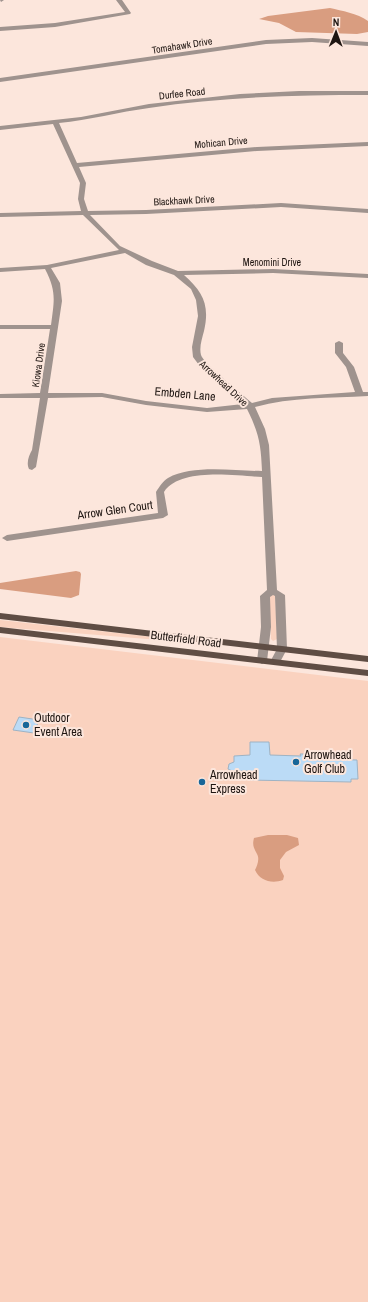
<svg xmlns="http://www.w3.org/2000/svg" width="368" height="1302" font-family="'Archivo Narrow',sans-serif">
<style>
.green{fill:#fad2bf}
.water{fill:#d99d80}
.building{fill:#bbdbf6;stroke:#9eb3c4}
.lines{fill:none;stroke-linecap:round;stroke-linejoin:round}
.minor{fill:#9f938e;fill-rule:evenodd}
.major{fill:#5f4d44;fill-rule:evenodd}
.poi-dot{fill:#186698;stroke:#fce6dc;stroke-width:1.5}
.labels{text-anchor:middle;stroke-width:4;stroke-linejoin:round;paint-order:stroke}
.far-street-label{font-size:10px;fill:#1e1511;stroke:#fce6dc}
.street-label{font-size:12px;fill:#1e1511;stroke:#fce6dc}
.poi-label{font-size:12px;fill:#1e1511;stroke:#fce6dc;text-anchor:start}
</style>
<rect width="100%" height="100%" fill="#fce6dc"/>
<!-- green -->
<g class="green">
<path d="M275,594L277,639L273,641L271,639L269,595Z"/>
<path d="M0,620L162,638L161,640L147,639L0,627Z"/>
<path d="M0,637L368,681V1302H0Z"/>
</g>
<!-- water -->
<g class="water">
<path d="M330,8C342,11 357,13 368,21V32L357,34L296,32L279,23L259,19L268,16Z"/>
<path d="M76,571L80,572L81,574L79,595L71,598L0,589V583Z"/>
<path d="M268,835H287L298,838L299,845L286,852L280,860V868L284,876L283,880C272,884 260,881 255,870C257,866 260,859 257,854C254,848 252,846 254,838Z"/>
</g>
<!-- building -->
<g class="building">
<path d="M19,717L39,720L34,733L13,730Z"/>
<path d="M250,742H269L270,755L301,756L300,754H316V757H322V759L357,760L358,779H351V782L248,780V771H232L228,769L229,764L234,762V756L250,755Z"/>
</g>
<g class="lines">
<!-- minor -->
<g class="minor">
<path d="M0,0H4L1,2Z"/>
<path d="M116,0H122L131,13L130,14L55,27L0,31V27L55,23L125,12Z"/>
<path d="M312,38L368,42V46L312,42L266,44L0,82V78L266,40Z"/>
<path d="M299,91H368V95C295,95 221,97 149,108C119,112 89,120 59,123L77,163L257,147L368,142V146L257,151L79,167L86,183L84,199L88,211L146,210L281,203L368,209V213L281,207L146,214L90,215L120,246L152,261L178,271L273,269L368,274V278L273,273L184,275C203,292 210,305 204,331C202,339 199,347 201,355C203,363 243,395 252,403L272,398L355,392L346,367L335,353V343L339,341L343,343V353L354,367L363,392H368V396C331,398 291,397 255,407L265,429L269,445L277,590L285,595L287,649L279,664L275,665L270,662L277,649L275,596L273,595L270,597L271,627L267,661L262,664L257,661L261,627L260,596L267,590L262,477C235,476 181,467 164,492L168,515L163,518L7,541L2,538L7,535L158,513L156,492C159,487 163,481 168,478C192,464 235,471 262,471C261,445 259,433 247,409L207,412L146,405L102,397L48,398L36,467L32,470L29,469C26,463 29,455 32,450L40,398H0V394L40,393L50,329H0V325H51C54,301 57,292 45,269L0,272V268L47,265L119,250L83,215L0,217V213L81,211L78,199L80,183L53,124L0,130V126L81,117L149,104L240,94ZM125,253L146,265L174,275L191,289L196,300L198,316L192,347L193,357L202,369L243,404L207,408L146,401L102,393H48L62,301L60,283L51,268Z"/>
</g>
<!-- major -->
<g class="major">
<path d="M0,613L368,656V662L0,619Z"/>
<path d="M0,627L368,670V676L0,633Z"/>
</g>
</g>
<!-- markers -->
<g class="poi-dot">
<circle cx="26" cy="725" r="4"/>
<circle cx="296" cy="762" r="4"/>
<circle cx="202" cy="782" r="4"/>
</g>
<g class="labels">
<!-- far-street labels -->
<g class="far-street-label">
<text transform="translate(182 45) rotate(-9)" y="4">Tomahawk Drive</text>
<text transform="translate(182 93) rotate(-6)" y="4">Durfee Road</text>
<text transform="translate(221 142) rotate(-5)" y="4">Mohican Drive</text>
<text transform="translate(184 200) rotate(-3)" y="4">Blackhawk Drive</text>
<text x="272" y="266">Menomini Drive</text>
<text transform="translate(38 365) rotate(-82)" y="4">Kiowa Drive</text>
<text transform="translate(224 383) rotate(43)" y="4">Arrowhead Drive</text>
</g>
<!-- street labels -->
<g class="street-label">
<text transform="translate(185 394) rotate(5)" y="4">Embden Lane</text>
<text transform="translate(115 510) rotate(-8)" y="4">Arrow Glen Court</text>
<text transform="translate(186 639) rotate(7)" y="4">Butterfield Road</text>
</g>
<!-- poi labels -->
<g class="poi-label">
<text x="34" y="722">Outdoor<tspan x="34" dy="14">Event Area</tspan></text>
<text x="304" y="759">Arrowhead<tspan x="304" dy="14">Golf Club</tspan></text>
<text x="210" y="779">Arrowhead<tspan x="210" dy="14">Express</tspan></text>
</g>
</g>
<!-- north arrow -->
<g transform="translate(336 32) rotate(1)" stroke="#fce6dc" stroke-width="3" paint-order="stroke">
<path d="M0-3L7 15L0 10L-7 15Z" fill="#1e1511"/>
<text y="-6" font-size="11" font-weight="bold" text-anchor="middle" fill="#1e1511">N</text>
</g>
</svg>
